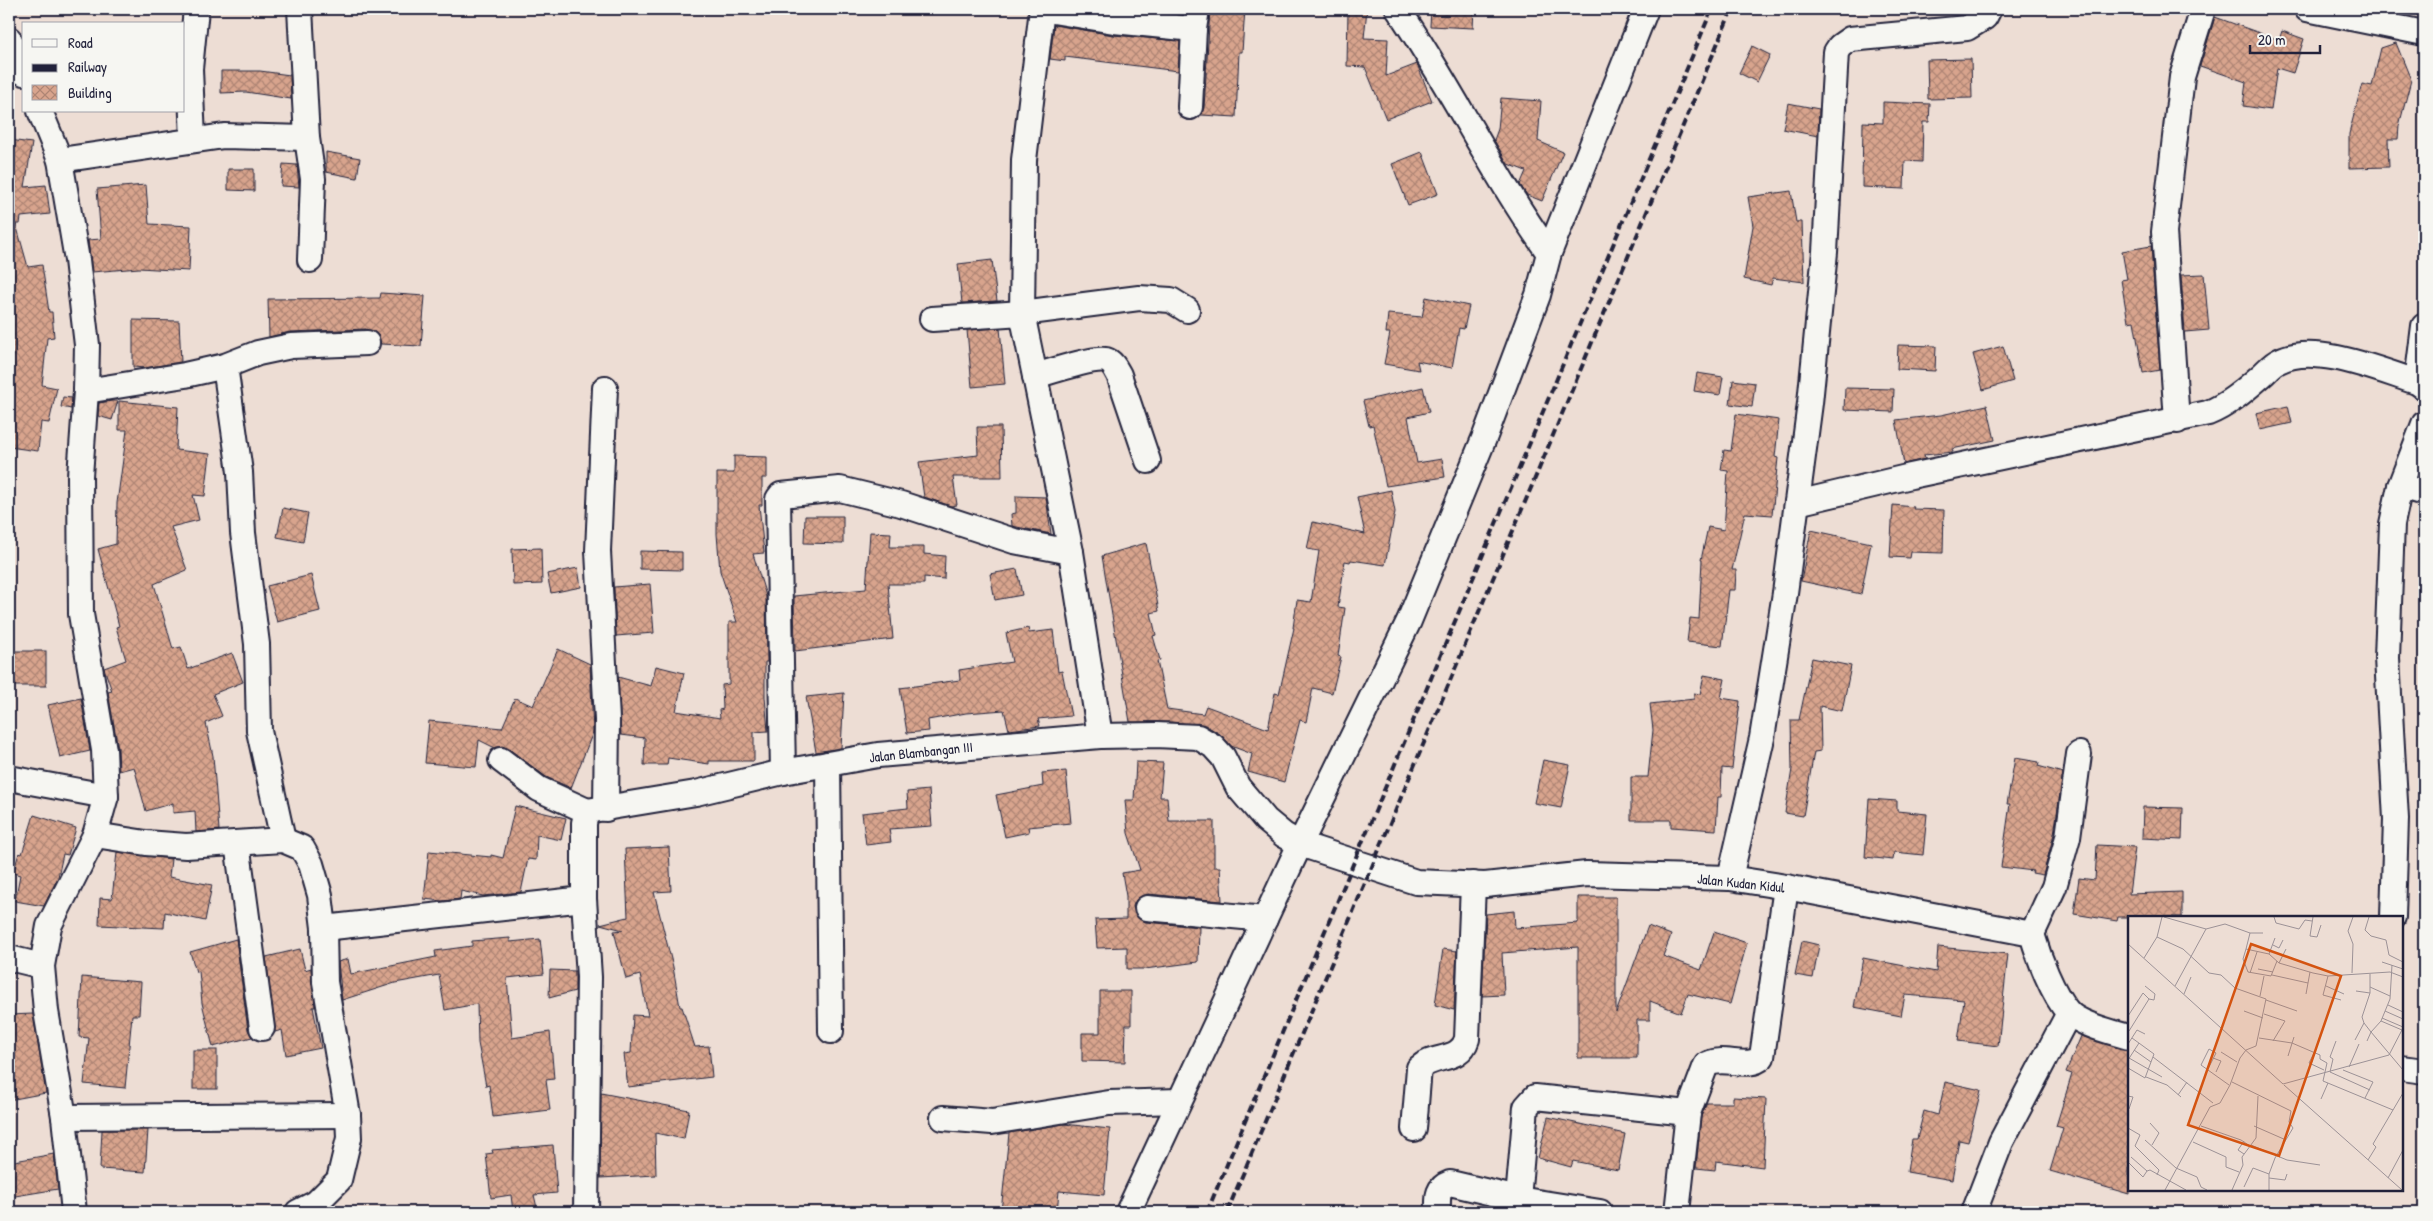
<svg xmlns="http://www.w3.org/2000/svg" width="2433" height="1221" font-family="'Patrick Hand',sans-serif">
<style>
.building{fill:url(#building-cross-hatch);stroke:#22223b}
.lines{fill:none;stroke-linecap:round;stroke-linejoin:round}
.minor-casing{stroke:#22223b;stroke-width:28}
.minor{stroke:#f6f6f2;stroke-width:24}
.rail{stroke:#22223b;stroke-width:4;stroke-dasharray:8 4;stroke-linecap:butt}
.labels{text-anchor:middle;stroke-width:4;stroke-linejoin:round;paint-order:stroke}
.street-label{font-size:14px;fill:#22223b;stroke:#f6f6f2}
.inset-road{fill:none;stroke:#9c9297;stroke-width:1}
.view{fill:#d45411;fill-opacity:0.15;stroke:#d45411;stroke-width:2.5}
.inset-edge{fill:none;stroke:#22223b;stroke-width:2.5}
</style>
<defs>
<pattern id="building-cross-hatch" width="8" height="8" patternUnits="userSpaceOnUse" patternTransform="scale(1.25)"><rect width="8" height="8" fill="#d8a48d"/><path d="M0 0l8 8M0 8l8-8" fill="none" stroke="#af8574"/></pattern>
</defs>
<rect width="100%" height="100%" fill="#edddd4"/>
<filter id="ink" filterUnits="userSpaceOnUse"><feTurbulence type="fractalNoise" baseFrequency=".02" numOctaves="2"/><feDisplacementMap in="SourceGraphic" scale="10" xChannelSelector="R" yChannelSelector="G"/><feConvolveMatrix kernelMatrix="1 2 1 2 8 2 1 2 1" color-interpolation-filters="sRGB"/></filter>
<g filter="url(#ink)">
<!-- building -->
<g class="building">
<path d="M1210,9H1245L1242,52H1239L1236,117L1201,115L1204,108Z"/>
<path d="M1348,9H1367L1364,38L1388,39L1386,76L1417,64L1432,101L1386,119L1365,67L1347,66Z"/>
<path d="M1431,9H1474L1473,28L1430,26Z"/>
<path d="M2215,17L2279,40L2282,31L2304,39L2293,73L2277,68L2271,110L2243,106L2246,82L2200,66Z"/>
<path d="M1054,25L1113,35L1180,41L1178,71L1065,57V61L1050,59Z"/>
<path d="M2396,43L2411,80L2399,126L2398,139H2388L2389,167L2349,168V134L2362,84L2372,86L2381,48Z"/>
<path d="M1752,46L1770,55L1757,82L1739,73Z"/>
<path d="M1971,59L1972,98L1928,99L1927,60Z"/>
<path d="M221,71H260L290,75L291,99L246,92L221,93Z"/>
<path d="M1501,98L1541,101L1538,141L1563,152L1542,201L1527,195L1520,185L1526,171L1508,164L1494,140L1498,129Z"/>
<path d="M1883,102L1930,104L1929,122H1923L1922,162L1905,161L1904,189L1862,187L1863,122L1883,123Z"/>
<path d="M1788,103L1819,109L1818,136L1783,129Z"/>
<path d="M9,140L32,143L25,187L46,185L50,214L21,217L20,224H16L28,267L42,265L49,312H52L54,337L47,338L42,385L57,388L49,423L41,422L38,451L9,447V357H13L9,308Z"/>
<path d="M326,152L360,158L357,178L326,172Z"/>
<path d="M1422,152L1438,194L1408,205L1392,164Z"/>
<path d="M283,164L297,165L299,187L281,186Z"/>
<path d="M228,169H254V191L228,190Z"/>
<path d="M146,185L149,224L191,226L189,271L139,268L92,272L88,240L101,239L97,189Z"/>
<path d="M1791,191L1796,222H1802L1804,282L1773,278L1771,285L1744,279L1753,226L1748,197Z"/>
<path d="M2151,246L2160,370L2143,373L2134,321L2128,322L2121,280L2127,279L2122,251Z"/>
<path d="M992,260L997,301L962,303L958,264Z"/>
<path d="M2204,274L2209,330L2185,332L2181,275Z"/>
<path d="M381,293L425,296L421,346L381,344L378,335L366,329L290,332L269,337L268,299L380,298Z"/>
<path d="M1426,297L1469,306L1464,329L1459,328L1452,368L1417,361L1419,370L1384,364L1390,333H1386L1388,314L1422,317Z"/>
<path d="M133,320L179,321L181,362L145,368L133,367Z"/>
<path d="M1000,328L1005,384L972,387L967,330Z"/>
<path d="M1898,345L1936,346L1935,371L1897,369Z"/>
<path d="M2003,346L2013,381L1983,390L1973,354Z"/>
<path d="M1697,373L1723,377L1720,395L1694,391Z"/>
<path d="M1733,380L1755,383L1752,407L1730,404Z"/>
<path d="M1423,387L1429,412L1408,417L1417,463L1442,459L1445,477L1386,486L1373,425L1369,426L1363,401Z"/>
<path d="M1845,388L1894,389L1893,412L1844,410Z"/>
<path d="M63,397L72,398L71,409L61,407Z"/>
<path d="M112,401H118L112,420L98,416L99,403Z"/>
<path d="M119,401L178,407L176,450L210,454L205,496L193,495L199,520L171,527L187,570L154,584L173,649L181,647L188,669L232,653L243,682L213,694L222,716L206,723L213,756L219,830L196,832L195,811L173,813V803L146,811L134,767L119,771L118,748L108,692L112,691L104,668L126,660L116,627L119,626L98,549L116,544L117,503L127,430H119Z"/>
<path d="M1987,405L1995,440L1952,449L1953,452L1924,455L1925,459L1904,464L1896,420L1941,415Z"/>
<path d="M2288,406L2292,423L2260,430L2256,413Z"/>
<path d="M1736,414L1779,420L1775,457L1778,458L1772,515L1745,513L1732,570H1736L1735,590H1729L1722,646L1687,642L1690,618L1699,619L1702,560H1701L1708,527L1724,530L1728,471L1721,470L1724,450L1731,451Z"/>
<path d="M977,427H1001L1002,477H953L957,505L951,506L924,497L919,462L978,455Z"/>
<path d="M734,456L767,457V478H762V505H759L764,553L753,554L766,596L767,662H765V697L768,731L754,732V761H709V764L668,758L667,765H644L645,738L621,735L618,677L651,686L656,666L684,673L676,711L720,718L719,710L723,709L722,685L729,684V622H737L720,571L717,534V473H734Z"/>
<path d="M1391,490L1395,512L1385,565L1351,560L1350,562L1345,561L1338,607L1345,608L1338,656L1341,657L1332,693L1313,688L1306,722L1300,720L1284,782L1248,772L1252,754L1231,746L1220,734L1205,725L1169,722H1130L1102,556L1146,543L1159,611L1151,613L1156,635L1153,636L1160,660L1157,661L1167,709L1203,714L1206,706L1268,729L1275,693L1279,694L1294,628H1293L1297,600L1311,602L1319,551L1307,549L1313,522L1365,534L1357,497Z"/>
<path d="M1016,496L1046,497L1051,534L1012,526L1011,514L1016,513Z"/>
<path d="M1893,505L1914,507L1913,509L1944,510L1943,553L1911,552L1910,558L1890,557Z"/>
<path d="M283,508L308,513L303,542L277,537Z"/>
<path d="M805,516H843V544L804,543Z"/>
<path d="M1811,530L1871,543L1861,594L1801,581Z"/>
<path d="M870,532L891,533L890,547H924V554L945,556L944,579L924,577V584H888L893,639L795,651L794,596L866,589Z"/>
<path d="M541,548L542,584L513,585L512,549Z"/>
<path d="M640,551L682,552V570L640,569Z"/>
<path d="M578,568L581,587L551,593L547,574Z"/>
<path d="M1017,569L1022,595L995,600L990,574Z"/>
<path d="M311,575L320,611L277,622L267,586Z"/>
<path d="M650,584L654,633L616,636L614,587Z"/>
<path d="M1028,628L1029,633L1053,630L1058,672L1062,671L1071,716L1038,719L1040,726L1009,730L1004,710L966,713L928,720L929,731L907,733L900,688L960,680L959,670L1012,662L1006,633Z"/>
<path d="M558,649L590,664L593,732L571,788L546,777L509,749L502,746L495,748L479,740L476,767L425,763L429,721L502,728L515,698L533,706Z"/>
<rect x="9" y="651" width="37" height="35"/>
<path d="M1812,658L1851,666L1842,711L1820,706L1821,751L1814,752L1803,816L1785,813L1792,769L1791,720H1799Z"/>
<path d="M1704,675L1725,679L1721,698L1740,701L1732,769L1722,768L1721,797H1718L1716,830L1671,827V820H1631V777H1648L1653,730L1650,704L1694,699V693L1700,694Z"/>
<path d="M844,693L841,748L816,752L806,697Z"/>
<path d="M81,698L90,751L60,758L48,705Z"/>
<path d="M2015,758L2039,762L2038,766L2063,773L2054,834L2043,875L2032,873L2033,871L2001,867L2010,804H2007Z"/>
<path d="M1543,760L1570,765L1561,808L1534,803Z"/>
<path d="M1136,762L1163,763L1160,797H1167L1169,821H1214V867H1220L1222,901L1148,894L1136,900L1133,906L1135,914L1145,922L1199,927L1198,962L1145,969H1127V947L1097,948L1095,920L1126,919V896L1122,873L1140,870L1128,833L1125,800H1134Z"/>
<path d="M1066,771L1071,823L1028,827L1029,832L1005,837L996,795L1043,786L1042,773Z"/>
<path d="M929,790L932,826L889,829L891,842L866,845L862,813L908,808L907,792Z"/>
<path d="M1869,799L1897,801V811L1927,814L1923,855L1894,852L1893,860L1865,857Z"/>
<path d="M515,806L566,818L561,840L537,835L536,860L528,859L521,892L483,896L461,891L460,899L442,901L424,899L429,851L491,857V855L503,858Z"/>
<path d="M2143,807L2183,808L2182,840L2142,838Z"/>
<path d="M34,815L76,828L68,855L63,854L58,877L44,906L15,901L20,875L13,873L19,853L22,854Z"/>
<path d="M2097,845L2135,847L2129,894L2182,892V917H2118L2117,921L2074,914L2079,878L2095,880Z"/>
<path d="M669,847L671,891L654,892L673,967L680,1007H682L695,1047L709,1046L712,1077L628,1087L624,1054L631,1053L633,1015L648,1016L640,975L626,979L614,931L623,930L600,924L628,917L625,849Z"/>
<path d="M117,852L171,859L169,877L212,885L205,921L165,912L164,928L99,925L100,898L112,899Z"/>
<path d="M1578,897H1616V1013L1648,926L1671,935L1663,956L1701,970L1714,932L1747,943L1730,1004L1688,994L1681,1013L1650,1001V1020H1637V1058H1578V947L1502,953L1504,995L1482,996L1486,914L1514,911L1515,928L1578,923Z"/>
<path d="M510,938V942L540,939L544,974L507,978L512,1038L550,1032L554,1079L546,1080L550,1110L493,1117L489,1085L486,1086L478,1043L477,1004L445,1010L439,975L395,983L342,1000L338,962L348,959L351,974L436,957L435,951L472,946V941Z"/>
<path d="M236,939L248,1030L252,1037L213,1047L202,1003L199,971L196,972L190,952Z"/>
<path d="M1802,941L1819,945L1813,978L1795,975Z"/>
<path d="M1938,947L2008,954L1998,1046L1958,1041L1964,1000L1905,995L1901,1016L1854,1007L1863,958L1936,972Z"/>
<path d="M300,949L305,970L311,968L315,1007H313L321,1048L286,1055L282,1030L275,1032L266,957Z"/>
<path d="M1443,949L1457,951L1454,1010L1435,1005Z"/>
<path d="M550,970L575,971V991L549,998Z"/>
<path d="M82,977L141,982L139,1015H132L125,1088L84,1084L89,1038L79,1037Z"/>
<path d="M1100,991H1131V1025H1126L1125,1062L1082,1061V1033H1100Z"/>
<path d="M33,1014L46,1093L9,1100V1015Z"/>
<path d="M2081,1036L2129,1050V1194L2050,1171L2063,1128L2056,1126L2072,1074L2066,1072Z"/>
<rect x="193" y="1050" width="24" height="39"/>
<path d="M1945,1082L1981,1090L1968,1142L1959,1140L1952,1180L1907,1172L1912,1139H1917L1924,1111L1938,1115Z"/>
<path d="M601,1093L689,1110L684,1139L655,1133L656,1175L600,1178Z"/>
<path d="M1733,1097L1766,1099L1763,1167L1716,1161L1715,1170L1696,1168L1701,1116L1707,1103H1733Z"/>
<path d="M1548,1117L1625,1134L1618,1170L1573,1161L1571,1167L1538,1158Z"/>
<path d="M1064,1124L1110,1129L1104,1195L1059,1191L1057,1212H1001L1009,1133Z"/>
<path d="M102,1130H148L145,1172L100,1169Z"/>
<path d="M553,1145L557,1193L534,1195L538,1212H513L511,1195L491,1198L486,1154L493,1153L492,1150Z"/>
<path d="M54,1154L58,1189L9,1197V1162Z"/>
</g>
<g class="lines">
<!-- minor casing -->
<g class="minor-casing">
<g id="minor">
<path d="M1041,9L1114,21L1194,29L1197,9"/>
<path d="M1042,9L1024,160L1022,313L1071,552L1100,736"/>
<path d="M2307,9L2424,33"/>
<path d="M9,39L24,73"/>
<path d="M1190,107L1194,29"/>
<path d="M40,111L60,160L77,260L87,345L86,391L80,476L81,614L104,750L106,796L95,835L49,926L42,966L46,1011L64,1117L74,1212"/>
<path d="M307,138L313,179L310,260"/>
<path d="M193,140L190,69L196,9"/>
<path d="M60,160L224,136L307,138L300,9"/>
<path d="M1549,253L1646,9"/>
<path d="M932,319L1022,313L1139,298L1171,300L1187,310"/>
<path d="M225,366L240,472L243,533L257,644L259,731L283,840"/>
<path d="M1035,376C1049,372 1094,357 1106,360C1113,362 1116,370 1119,375L1148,461"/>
<path d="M2417,382L2424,326"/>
<path d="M605,388L598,551L607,720L606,809"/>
<path d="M86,391L185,375L225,366L258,353L291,346L367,343"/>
<path d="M2177,421L2164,232L2182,77L2203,9"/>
<path d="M2400,486L2424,493"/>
<path d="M1797,503L1911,476L2208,413C2228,405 2245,390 2261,376C2267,371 2272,364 2279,361C2314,342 2381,371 2417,382L2424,387"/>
<path d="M501,760L539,789L587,811"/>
<path d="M828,764L831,1031"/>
<path d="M783,772L778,499L781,495L840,489L901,504L1014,541L1071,552"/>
<path d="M9,778L106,796"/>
<path d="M95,835L146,843L186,846L283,840L302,848L311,864L320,895L324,928L325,982L348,1115L349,1138L339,1180L316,1203L298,1212"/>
<path d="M237,843L262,1028"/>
<path d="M1730,878L1762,738L1785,593L1810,403L1825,252L1836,52L1840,46L1850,39L1967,28L1985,17L1989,9"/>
<path d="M1147,908L1265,919"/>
<path d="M2393,917L2396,819L2387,658L2392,524L2400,486L2424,424"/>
<path d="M324,928L584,899"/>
<path d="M2032,934L2054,887L2068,837L2079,754"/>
<path d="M9,958L42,966"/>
<path d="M2402,1068L2424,1071"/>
<path d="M64,1117L348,1115"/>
<path d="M943,1118L992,1122L1109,1103L1179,1101"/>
<path d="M1414,1129L1419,1068C1435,1054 1460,1062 1467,1039L1473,884"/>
<path d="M1518,1199L1526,1107L1535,1097L1688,1113"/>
<path d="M586,1212L589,977L584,899V823L587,811L696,793L783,772L878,755L1100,736L1156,735L1198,737L1213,746L1223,757L1238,787L1266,820L1284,835L1300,844L1416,882L1485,885L1587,874L1730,878L1786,887L2032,934C2039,958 2052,993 2068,1012C2079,1024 2114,1033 2129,1037"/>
<path d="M1128,1212L1300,844L1409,621L1485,436L1538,295L1549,253C1493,175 1452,88 1398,9"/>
<path d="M1438,1212C1438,1198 1436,1188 1450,1183L1518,1199L1600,1212"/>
<path d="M1677,1212L1688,1113L1706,1065C1722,1054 1748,1071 1762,1057L1786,887"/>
<path d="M1974,1212L2001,1142L2069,1013"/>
</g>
</g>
<!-- minor -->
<use href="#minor" class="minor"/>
<!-- rail -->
<g class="rail">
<path d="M1207,1212L1712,9"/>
<path d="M1227,1212L1732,9"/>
</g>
</g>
</g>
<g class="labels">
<!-- street labels -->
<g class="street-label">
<text transform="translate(921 752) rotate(-6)" y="5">Jalan Blambangan III</text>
<text transform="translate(1741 883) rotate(6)" y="5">Jalan Kudan Kidul</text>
</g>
</g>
<!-- overview -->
<g transform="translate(2128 916)">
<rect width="275" height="275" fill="#edddd4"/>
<path class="inset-road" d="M36,1L78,13L97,8L122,17H135M146,1L148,7L171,13L177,4L184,5M185,1L182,20L189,21L193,9M241,1L237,14L243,20L258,24L261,39L275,46M122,17L118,33L141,38L151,47L185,57L200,60L262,56L275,61M29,21L55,33L81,57L93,59L107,72L138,83L128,130L118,134L112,142L102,169L92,187L82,191L37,274M0,28L155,168L261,139L275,112M145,29L151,32L155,24M118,33L115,43L120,56L143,60L149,45M141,38L147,22M16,42L29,21L34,1M254,46L275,53M151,47L158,33M130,53L145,56M122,57L129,36M224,57L225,28L220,15L225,1M144,59L180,67M200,60L195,79L213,84M17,70L27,78L26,84L21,83M47,70L78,13M198,70L216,78M242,71L262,80M228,75L242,77V58M56,78L63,61M178,78L182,56M132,80L136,60M138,84L169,95M260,89L275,96M116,95L135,102M257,95L275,103M136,98L157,105L145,125M0,100L15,77L21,83L1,115M254,102L275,111M253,105L243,116L275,154M253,105L262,83L264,49M253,105L274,114M236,107L234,101L242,77M4,122L26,138L20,154M131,122L164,127L192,139V143L199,147L195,165L265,194L275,177M227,124L236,107L243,116L239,125M208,125L202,141L205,143L202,156L242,174M0,128L9,114L17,118M6,134L23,146M93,136L109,146M186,137L181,147L196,154M160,140L166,121M25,141L85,187M1,142L34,161M85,142L93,145L88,156M0,144L11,127M221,151L231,128M0,152L17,162L20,154M80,153L88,137L81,133L73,149L101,169M215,154L245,166L237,182M18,161L39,169L53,181M104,166L163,195L161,206L165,212L147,242L141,258V274M156,169L274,274M50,179L59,166M0,180L5,181L1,193M193,183L200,167M22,207L31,217L24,229M73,210L113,224L122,230M126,210L158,224M0,212L12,219L7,230L31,254L29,259M17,224L48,252L69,261L73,271L79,274M116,225L110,234L116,238M65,226L98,241V251L111,256M123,229L159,244L192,249M3,241L19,255L22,254L58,274M240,244L248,231L245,228L265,194M1,247L15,261L19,255M141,262L157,264L159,258M260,262L275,234M116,271L125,252L141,258M104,274L115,249L114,241L128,222L130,180"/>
<path class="view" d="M123,28L213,60L151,240L60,209Z"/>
<rect width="275" height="275" class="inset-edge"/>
</g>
<!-- margin -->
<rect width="2433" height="1221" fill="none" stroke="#f6f6f2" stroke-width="30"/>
<rect x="15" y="15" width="2403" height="1191" fill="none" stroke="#22223b" stroke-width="2" filter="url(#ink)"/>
<!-- legend -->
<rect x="22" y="22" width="162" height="90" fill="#f6f6f2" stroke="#a1a1a9"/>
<rect x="32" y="39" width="25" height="8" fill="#f6f6f2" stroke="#a1a1a9"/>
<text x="68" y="48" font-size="15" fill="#22223b">Road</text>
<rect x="32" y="64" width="25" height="8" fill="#22223b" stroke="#a1a1a9"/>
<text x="68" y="72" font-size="15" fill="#22223b">Railway</text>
<rect x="32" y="85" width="25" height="15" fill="url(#building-cross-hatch)" stroke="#a1a1a9"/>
<text x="68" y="98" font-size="15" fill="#22223b">Building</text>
<!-- scale -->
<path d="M2250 45v8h70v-8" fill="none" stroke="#22223b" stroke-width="2.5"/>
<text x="2258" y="45" font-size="15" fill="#22223b" stroke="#f6f6f2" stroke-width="4" paint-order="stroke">20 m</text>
</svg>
